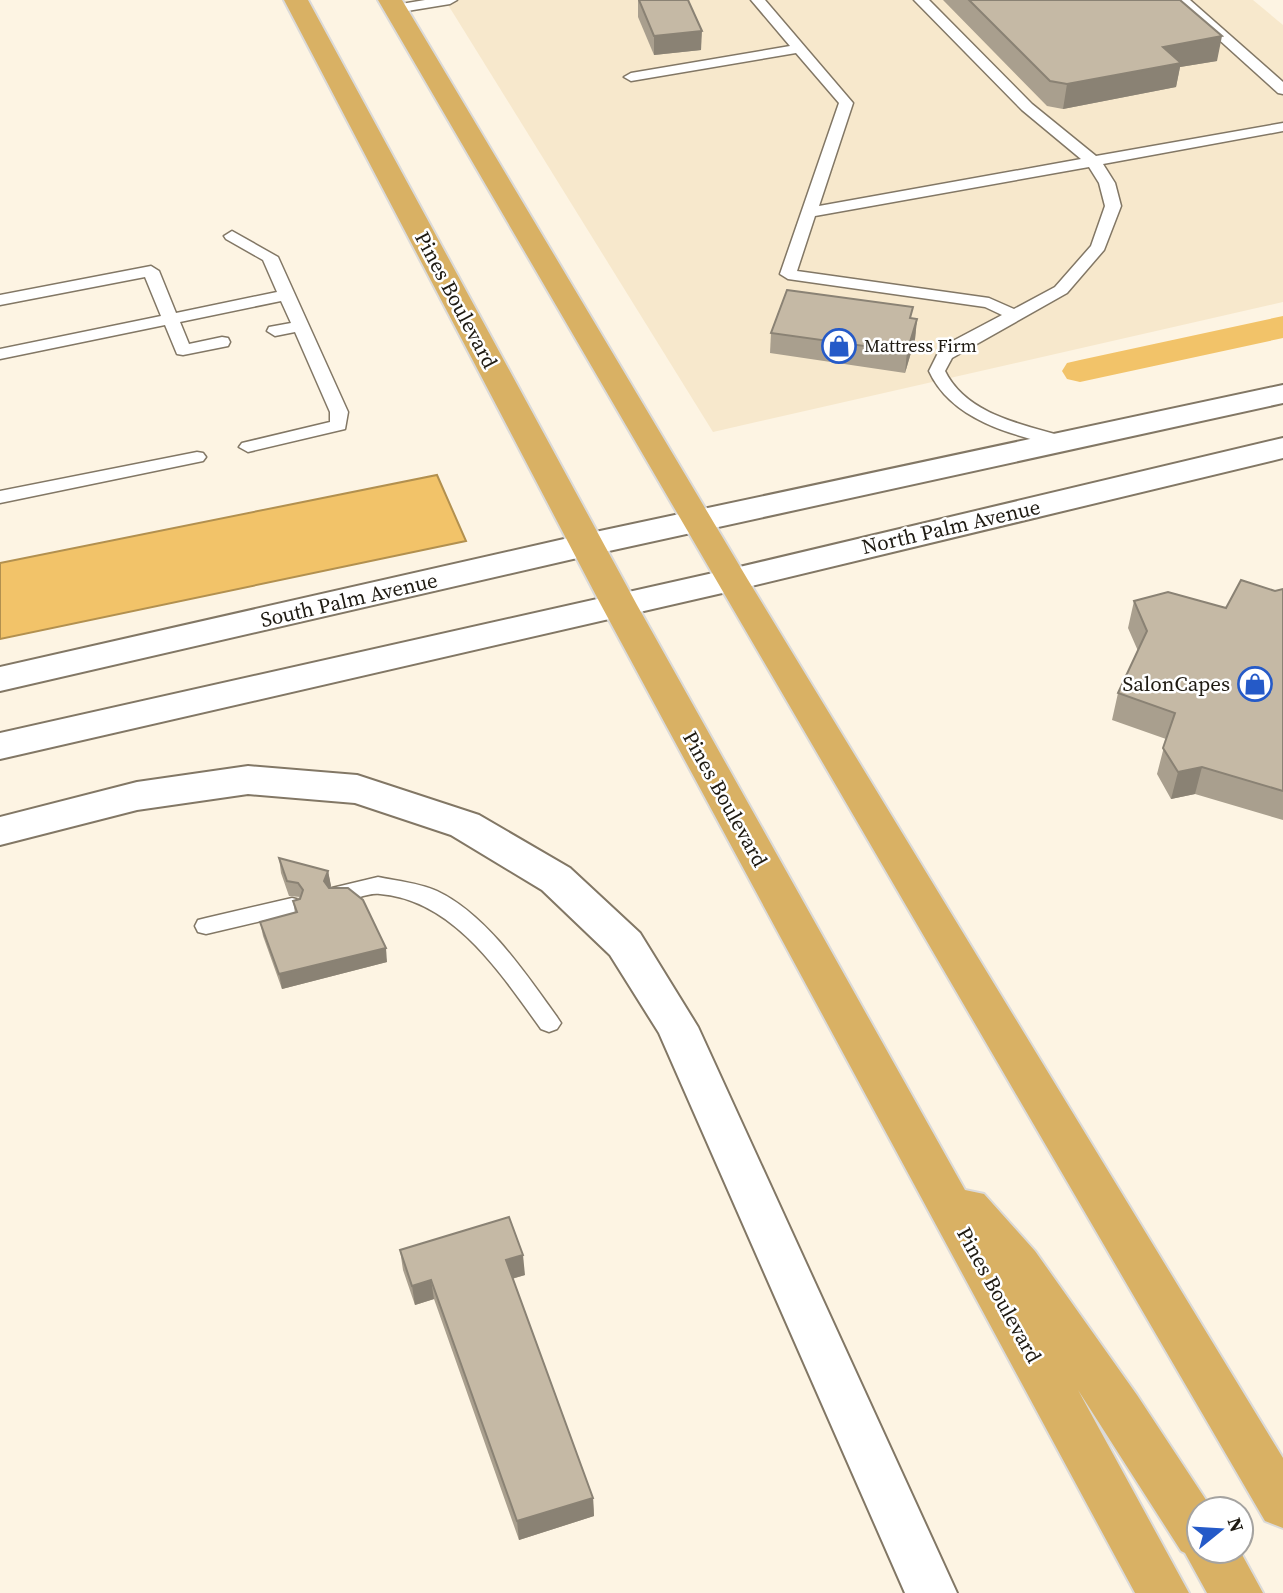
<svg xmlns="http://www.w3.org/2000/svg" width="1283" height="1593" viewBox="0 0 1283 1593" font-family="'Source Serif 4',serif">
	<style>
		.built { fill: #f7e8cc }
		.water { fill: #f2c369; stroke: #b2904f; stroke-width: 2 }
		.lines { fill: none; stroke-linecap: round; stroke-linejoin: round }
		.canal { fill: #f2c369; fill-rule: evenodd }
		.lane-casing { stroke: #827765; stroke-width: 3 }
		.street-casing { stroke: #827765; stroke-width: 4 }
		.secondary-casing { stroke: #827765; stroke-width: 4 }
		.highway-casing { stroke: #dbdad9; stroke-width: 4 }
		.lane { fill: #fff; fill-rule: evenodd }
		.street { fill: #fff; fill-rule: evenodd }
		.secondary { fill: #fff; fill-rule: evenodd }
		.highway { fill: #d9b164; fill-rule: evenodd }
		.wall { fill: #a99f8e }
		.shaded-wall { fill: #8a8274 }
		.building { fill: #c5b9a5; stroke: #8a8274; stroke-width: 2 }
		.labels { text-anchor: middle; stroke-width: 5; stroke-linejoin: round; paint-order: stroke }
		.far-poi-label { font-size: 18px; fill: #1e1a12; stroke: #fff; text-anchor: start }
		.street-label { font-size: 21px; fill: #1e1a12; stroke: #fff }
		.poi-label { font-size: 21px; fill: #1e1a12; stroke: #fff; text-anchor: end }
	</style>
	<rect width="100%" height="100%" fill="#fdf4e3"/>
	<polygon class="built" points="445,0 1253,0 1283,25 1283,302 713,432"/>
	<polygon class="water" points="437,475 466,541 0,639 0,563"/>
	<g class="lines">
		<polygon class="canal" points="1283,316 1283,338 1080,382 1067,379 1062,371 1067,363 1080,360"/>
		<g class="lane-casing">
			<g id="lane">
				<polygon points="425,0 457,0 450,4 395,13 388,9 395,5"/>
				<path d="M751,0H765L853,103L819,206L1081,159L1022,110L914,0H929L1032,104L1096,156L1283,123V131L1103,164L1115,183L1121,206L1104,250L1067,293L952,358L945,371C967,416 1026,425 1069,438L1072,442L1063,447C1013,435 952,421 929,371L939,351L949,343L1002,315L985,307L788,279L780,274L839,103L796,53L631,81L624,77L631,73L790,46ZM1089,167L1099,183L1105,206L1091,246L1055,287L1014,309L989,298L797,271L815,216Z"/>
				<polygon points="1175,0 1190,0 1283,82 1283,94 1278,93"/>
				<polygon points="232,231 278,257 348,412 345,429 248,452 239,447 242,443 330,422 330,412 295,332 275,336 267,331 269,327 291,323 281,301 180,322 189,344 222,337 228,338 230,342 228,346 183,355 177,354 165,325 0,359 0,349 161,316 145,277 0,305 0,295 151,266 159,271 176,313 277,292 263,260 226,239 224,236"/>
				<polygon points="197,452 203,453 206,457 203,461 0,503 0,491"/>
				<path d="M378,877C397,881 419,883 437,891C486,914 526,974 557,1017L561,1023L557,1029L549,1032L541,1029C501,974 454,900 380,894C364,892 349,905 332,900L329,894L332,888Z"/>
				<polygon points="292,898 300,900 303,906 300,912 206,934 198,932 195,926 198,920 206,918"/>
			</g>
		</g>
		<g class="street-casing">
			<polygon id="street" points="248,766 357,775 479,815 570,868 640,933 698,1027 957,1593 905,1593 659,1033 610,955 542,890 451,835 355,803 248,794 137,810 0,845 0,817 137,782"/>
		</g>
		<g class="secondary-casing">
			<g id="secondary">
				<polygon points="1283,385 1283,403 586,556 0,691 0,667 586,534"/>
				<polygon points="1283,438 1283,458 731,591 0,759 0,733 731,569"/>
			</g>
		</g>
		<g class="highway-casing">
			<g id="highway">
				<polygon points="284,0 308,0 637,605 965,1190 984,1194 1035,1251 1137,1395 1212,1509 1199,1509 1199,1551 1240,1551 1263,1593 1207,1593 1185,1553 1181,1551 1078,1390 1189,1593 1135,1593 601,605"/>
				<polygon points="378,0 402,0 748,580 1283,1458 1283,1528 1265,1521"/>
			</g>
		</g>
		<use href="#lane" class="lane"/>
		<use href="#street" class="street"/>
		<use href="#secondary" class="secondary"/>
		<use href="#highway" class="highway"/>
	</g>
	<g class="wall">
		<polygon points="638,0 688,0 701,50 654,55 638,17"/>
		<polygon points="943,0 1180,0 1217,61 1180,67 1176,87 1063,109 1047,106"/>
		<polygon points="912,318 917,319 915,339 905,373 770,353 771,333"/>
		<polygon points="1283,589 1283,820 1195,794 1171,799 1157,774 1166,739 1112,720 1118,693 1138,651 1128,628 1134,601 1226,608"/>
		<polygon points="279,858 328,871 331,886 330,888 387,962 282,989 263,936 260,922 295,913 293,901 300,897 289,896 281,873"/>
		<polygon points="400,1250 525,1275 512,1279 593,1498 594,1516 519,1540 434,1299 415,1305 403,1270"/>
	</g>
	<g class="shaded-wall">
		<polygon points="702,31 701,50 654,55 654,36"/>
		<polygon points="1222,36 1217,61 1180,67 1176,87 1063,109 1067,84 1163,47"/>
		<polygon points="917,319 915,339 905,373 907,352"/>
		<polygon points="1202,767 1195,794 1171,799 1178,772"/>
		<polygon points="328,871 331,886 327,895 324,881"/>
		<polygon points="386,948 387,962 282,989 279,974"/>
		<polygon points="523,1255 525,1275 507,1280 506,1260"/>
		<polygon points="431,1280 434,1299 415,1305 412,1286"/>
		<polygon points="593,1498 594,1516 519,1540 517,1521"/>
	</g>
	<g class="building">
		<polygon points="639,0 688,0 702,31 654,36"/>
		<polygon points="969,0 1180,0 1222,36 1163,47 1181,63 1067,84 1050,81"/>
		<polygon points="787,290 913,307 910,318 917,319 907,352 771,333"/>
		<polygon points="1241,580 1275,591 1283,589 1283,791 1202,767 1178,772 1163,748 1175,713 1118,693 1147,631 1134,601 1168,592 1226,608"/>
		<polygon points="279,858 328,871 324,881 329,888 348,888 363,900 386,948 279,974 260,922 297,912 293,901 300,899 303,890 298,883 287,881"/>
		<polygon points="509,1217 523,1255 506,1260 593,1498 517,1521 431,1280 412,1286 400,1250"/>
	</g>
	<defs>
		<g id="shop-ring" transform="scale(1.75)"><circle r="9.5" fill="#fff" stroke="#255ac8" stroke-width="1.5"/><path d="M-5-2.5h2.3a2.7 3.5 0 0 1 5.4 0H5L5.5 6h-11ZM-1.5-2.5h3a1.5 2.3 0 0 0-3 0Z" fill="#255ac8"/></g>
	</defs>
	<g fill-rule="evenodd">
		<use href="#shop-ring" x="839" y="346"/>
		<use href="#shop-ring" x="1255" y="684"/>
	</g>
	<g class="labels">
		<g class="far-poi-label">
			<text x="864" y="352">Mattress Firm</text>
		</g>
		<g class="street-label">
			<text transform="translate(456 300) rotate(62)" y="7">Pines Boulevard</text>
			<text transform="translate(951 527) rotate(-13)" y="7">North Palm Avenue</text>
			<text transform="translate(349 600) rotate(-13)" y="7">South Palm Avenue</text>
			<text transform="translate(725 799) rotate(61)" y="7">Pines Boulevard</text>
			<text transform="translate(999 1295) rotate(61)" y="7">Pines Boulevard</text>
		</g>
		<g class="poi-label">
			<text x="1230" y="691">SalonCapes</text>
		</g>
	</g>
	<g transform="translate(1220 1530) rotate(72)"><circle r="33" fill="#ffffff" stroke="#a5a3a0" stroke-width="2"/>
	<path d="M0-5L12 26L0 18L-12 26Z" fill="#255ac8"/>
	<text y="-10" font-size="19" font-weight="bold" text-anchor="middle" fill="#1e1a12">N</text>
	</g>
</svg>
